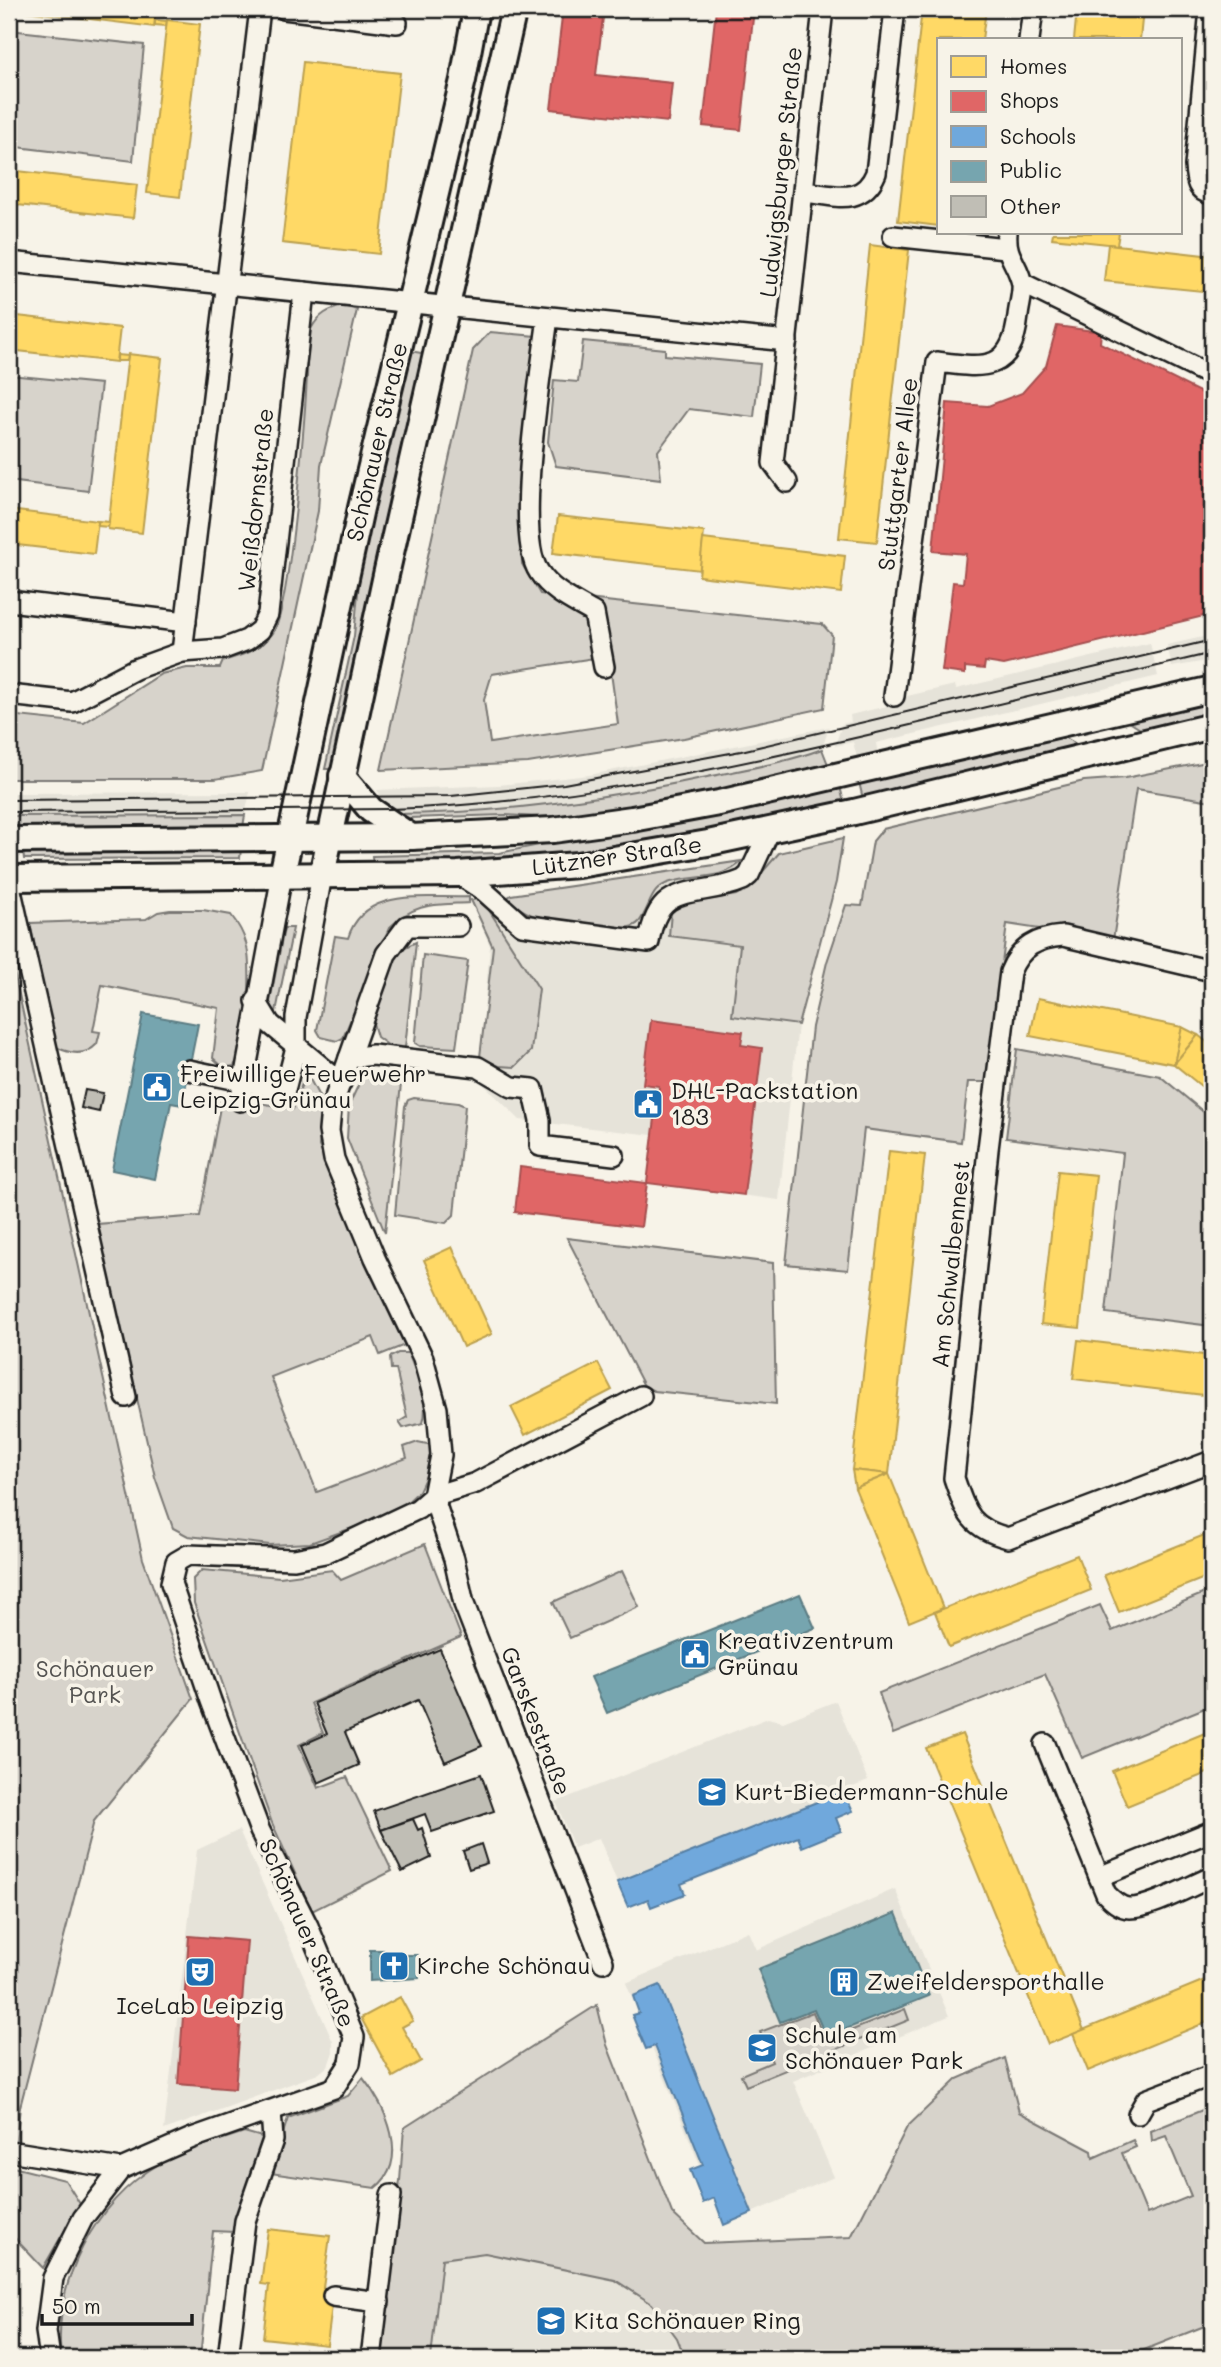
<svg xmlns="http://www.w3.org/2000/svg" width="1221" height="2367" viewBox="0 0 1221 2367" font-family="Mali,sans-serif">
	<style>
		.built { fill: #e6e3d9 }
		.green { fill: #d7d3cb; stroke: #7a7874; stroke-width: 2; fill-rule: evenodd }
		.homes { fill: #ffd966; stroke: #bba050; stroke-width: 2 }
		.shops { fill: #e06666; stroke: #a55050; stroke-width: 2 }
		.schools { fill: #6fa8dc; stroke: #567ea2; stroke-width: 2 }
		.public { fill: #76a5af; stroke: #5b7c83; stroke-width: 2 }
		.building { fill: #c0beb5; stroke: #1c1c1c; stroke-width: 2 }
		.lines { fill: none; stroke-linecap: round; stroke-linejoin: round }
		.minor-casing { stroke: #1c1c1c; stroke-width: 24 }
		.major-casing { stroke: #1c1c1c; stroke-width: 30 }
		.minor { stroke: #f7f3e8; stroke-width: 19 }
		.major { stroke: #f7f3e8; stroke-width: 24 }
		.tram { stroke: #1c1c1c; stroke-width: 2 }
		.labels { text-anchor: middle; stroke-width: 7; stroke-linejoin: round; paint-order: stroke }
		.street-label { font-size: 23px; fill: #1c1c1c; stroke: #f7f3e8 }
		.poi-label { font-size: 23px; fill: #1c1c1c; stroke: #f7f3e8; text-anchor: start }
		.park-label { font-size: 23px; fill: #545351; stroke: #f7f3e8 }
	</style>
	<rect width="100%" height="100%" fill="#f7f3e8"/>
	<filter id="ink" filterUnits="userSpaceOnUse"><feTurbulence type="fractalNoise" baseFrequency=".0143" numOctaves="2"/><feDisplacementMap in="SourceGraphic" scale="14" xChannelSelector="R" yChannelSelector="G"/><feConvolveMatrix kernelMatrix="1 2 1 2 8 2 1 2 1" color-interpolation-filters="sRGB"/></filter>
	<g filter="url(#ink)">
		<g class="built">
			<polygon points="1212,635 1212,660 1172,667 1167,645"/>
			<polygon points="1150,643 1158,676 876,743 878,755 858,761 853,742 835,746 842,724 851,722 850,715 895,704 894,699 955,685 956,689"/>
			<polygon points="829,727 822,749 809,754 684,782 593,799 501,809 392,814 377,790 499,785 590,775"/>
			<polygon points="250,792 245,815 9,816 9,793"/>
			<polygon points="840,839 827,917 798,1025 779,1200 647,1183 653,1135 520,1120 478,1079 490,946 471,900 685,871"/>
			<polygon points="836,1701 868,1781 617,1882 599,1838 574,1848 556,1802 768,1718 783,1722"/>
			<polygon points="239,1830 333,2042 333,2052 328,2066 318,2074 164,2130 197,1850"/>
			<polygon points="895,1889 949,2016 793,2081 834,2177 724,2225 626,1983 748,1931 756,1950"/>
			<polygon points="485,2253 615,2280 652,2304 677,2338 685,2358 431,2358 442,2259"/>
		</g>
		<g class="green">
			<polygon points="9,30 144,45 133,161 9,146"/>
			<path d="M344,306L357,310L321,465L318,511L262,771L215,779H9V715L84,723L161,674L187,668H220L223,661C241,656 262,649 273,633C290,610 305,415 307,376C308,360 303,343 311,329C319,314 329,309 344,306Z"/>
			<path d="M490,332L536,336L520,484L522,564L540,594L822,624L832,635L824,708L684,738L528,763L381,770L473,350ZM594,658H609L618,724L490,743L484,700L492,674Z"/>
			<polygon points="583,341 665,349 665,355 760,364 754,417 689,409 658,451 661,479 556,466 548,442 554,380 578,382"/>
			<polygon points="410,351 427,354 334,769 325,769 354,636 361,560"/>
			<polygon points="9,375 101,384 88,491 9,481"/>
			<polygon points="1212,699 1212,716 1145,732 1126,720"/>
			<polygon points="1061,735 1083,748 863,799 859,782"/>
			<path d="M822,749L829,767L660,804L556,818L505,815L409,818L392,814C498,814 603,799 707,777C745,769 785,763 822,749Z"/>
			<polygon points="1212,761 1212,801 1136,789 1113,940 1007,924 987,1082 968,1082 961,1142 864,1129 848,1270 786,1264 812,1027 827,962 846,905 862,906 873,841 883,829 1084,781 1125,778"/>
			<polygon points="840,786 844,803 658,843 519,861 373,867 372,856 499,853"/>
			<polygon points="245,815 243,827 9,830 9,816"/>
			<polygon points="843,838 836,882 798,1025 732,1016 740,945 669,936 671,912 681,904 736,895 752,884 779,853"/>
			<polygon points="241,849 240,858 24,859 23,850"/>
			<path d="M742,861C724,880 695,875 671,882C649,888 651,907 639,922C627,936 561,926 544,920C530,915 518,908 506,899L511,895Z"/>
			<path d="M469,897V903C434,905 415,902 389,928L343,1038L337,1041L321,1037L317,1030L335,936L348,938C364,886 424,899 469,897Z"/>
			<polygon points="482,899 539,989 531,1051 515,1067 499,1066 480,1057 493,947 471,900"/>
			<path d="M170,910H203L231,915C238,924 243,932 246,943C253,969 248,1044 234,1066L224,1068L213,1058L219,1008L102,985L93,1031L100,1032L97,1044C85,1057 70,1054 56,1047L30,923L146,919L158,912Z"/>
			<polygon points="284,928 293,928 276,1012 269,1007"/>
			<polygon points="416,942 405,1048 389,1046 377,1037 372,1020 393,962 401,949"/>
			<polygon points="9,949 143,1559 193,1699 94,1821 20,2107 15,2151 9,2158"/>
			<polygon points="423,955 468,961 456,1048 420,1046 415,1043"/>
			<polygon points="1017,1049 1160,1076 1212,1119 1212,1326 1106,1313 1123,1153 1006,1138"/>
			<polygon points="306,1072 322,1102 319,1146 405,1345 380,1355 373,1337 271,1377 317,1492 407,1458 404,1447 418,1442 432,1445 431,1465 419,1491 397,1512 310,1543 270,1545 188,1536 173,1528 155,1477 97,1224 200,1216 222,1096 293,1109"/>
			<polygon points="380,1073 402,1075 385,1233 347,1138 349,1105 362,1077"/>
			<polygon points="414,1098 458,1103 465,1106 454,1215 446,1223 395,1215 405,1106 408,1100"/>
			<polygon points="567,1238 773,1263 776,1404 654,1391 644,1386"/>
			<path d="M398,1353H408C416,1373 430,1401 423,1423L403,1428L399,1422L407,1417L396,1369H391L390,1357Z"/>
			<polygon points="425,1544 461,1637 311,1703 323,1733 299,1745 318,1788 347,1777 392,1871 312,1911 272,1823 194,1603 193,1579 202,1570 280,1577 332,1570 341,1580"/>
			<polygon points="622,1571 639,1607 570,1638 553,1602"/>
			<polygon points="1212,1590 1212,1705 1082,1758 1045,1674 893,1734 879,1693 1100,1605 1112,1631"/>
			<polygon points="597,2005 607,2045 672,2213 704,2243 851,2237 907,2127 957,2079 1005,2058 1019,2112 1092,2151 1093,2158 1133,2140 1136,2147 1122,2153 1147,2214 1191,2196 1166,2136 1152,2141 1151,2131 1212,2106 1212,2323 1124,2358 1030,2358 1027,2353 1013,2358 685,2358 677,2338 652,2304 615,2280 485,2253 442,2259 431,2358 376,2358 400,2181 404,2128"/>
			<polygon points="905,2009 909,2020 746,2086 741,2075 772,2062 760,2032 813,2012 825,2041"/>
			<path d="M363,2078C386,2106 411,2161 375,2188L270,2173L288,2118L348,2096Z"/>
			<path d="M244,2132L262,2137L264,2144L234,2232L213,2231L200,2358H61C53,2283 93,2203 159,2164C183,2149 217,2142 244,2132Z"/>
			<polygon points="9,2166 65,2180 80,2204 43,2268 9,2232"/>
		</g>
		<g class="homes">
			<polygon points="9,9 156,9 154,27"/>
			<polygon points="922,9 986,9 982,40 939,40 939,226 898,221"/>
			<polygon points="1077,9 1143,9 1140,40 1074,40"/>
			<polygon points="155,20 167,21 166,26 155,25"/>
			<polygon points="167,20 200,24 180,197 147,193"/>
			<polygon points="303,62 400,73 379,254 282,243"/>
			<polygon points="9,170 137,185 133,218 9,204"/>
			<polygon points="1053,233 1119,233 1117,245 1052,238"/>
			<polygon points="1108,244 1212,256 1212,292 1104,281"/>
			<polygon points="870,245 909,250 877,542 839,538"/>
			<polygon points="9,315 120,328 116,362 9,350"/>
			<polygon points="128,354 162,358 142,533 108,529"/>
			<polygon points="117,355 128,356 127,361 117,361"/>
			<polygon points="9,510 98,521 94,554 9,544"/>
			<polygon points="558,516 704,532 700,570 553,553"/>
			<polygon points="98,521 109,522 108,527 98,526"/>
			<polygon points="703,539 845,556 841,593 699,576"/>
			<polygon points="1038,998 1182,1027 1174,1064 1030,1036"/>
			<polygon points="1182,1027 1198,1035 1174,1064"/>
			<polygon points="1198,1035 1212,1046 1212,1095 1174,1064"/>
			<polygon points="889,1151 925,1155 889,1474 852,1470"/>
			<polygon points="1058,1171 1096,1175 1080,1328 1041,1324"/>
			<polygon points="452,1247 492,1334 463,1347 424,1260"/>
			<polygon points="1078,1340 1212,1356 1212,1396 1073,1379"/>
			<polygon points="598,1363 612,1390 525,1435 511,1407"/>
			<polygon points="852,1470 889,1474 855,1488"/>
			<polygon points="889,1474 943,1608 909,1622 855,1488"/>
			<polygon points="1212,1532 1212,1575 1119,1612 1104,1575"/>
			<polygon points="1077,1555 1091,1590 949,1647 935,1612"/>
			<polygon points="1212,1730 1212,1771 1127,1806 1112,1771"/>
			<polygon points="962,1734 1084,2030 1048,2044 926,1748"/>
			<polygon points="1212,1977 1212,2020 1088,2071 1073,2034"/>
			<polygon points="400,1997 413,2021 402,2027 421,2061 393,2077 361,2018"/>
			<polygon points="268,2229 330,2236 323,2288 334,2290 327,2345 263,2338 269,2285 261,2284"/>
		</g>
		<g class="shops">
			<polygon points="563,9 604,9 596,75 672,83 668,122 551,109"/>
			<polygon points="716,9 754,9 741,130 703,126"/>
			<polygon points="1057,326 1101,332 1100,343 1212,398 1212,614 1004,665 985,662 984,669 965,667 965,674 942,671 953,582 963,583 966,554 933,551 947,403 988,406 1022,393 1046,366"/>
			<polygon points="651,1020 743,1032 741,1045 762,1048 744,1195 647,1183 659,1086 643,1084"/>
			<polygon points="520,1167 647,1183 641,1227 515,1212"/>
			<polygon points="189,1936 247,1941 235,2089 178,2084"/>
		</g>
		<g class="schools">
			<polygon points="844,1791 853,1811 836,1818 841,1831 802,1847 798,1837 681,1884 685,1894 651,1907 648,1899 628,1907 617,1882"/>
			<polygon points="660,1985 752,2213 724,2225 714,2198 703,2203 690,2170 703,2165 655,2046 646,2049 632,2015 639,2013 633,1996"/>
		</g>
		<g class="public">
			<polygon points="143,1014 198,1024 182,1105 171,1103 155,1179 112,1170"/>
			<polygon points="800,1594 815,1628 607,1713 591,1677"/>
			<polygon points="896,1913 929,1996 826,2037 814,2009 780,2022 758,1969"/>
			<polygon points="370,1950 383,1950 383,1955 418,1955 419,1978 370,1981"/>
		</g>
		<g class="building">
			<polygon points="85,1090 103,1093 99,1112 81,1108"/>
			<polygon points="440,1649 482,1746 445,1762 418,1700 345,1732 359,1765 318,1783 302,1745 327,1734 314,1703"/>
			<polygon points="481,1774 494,1811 432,1832 425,1814 381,1830 374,1811"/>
			<polygon points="413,1819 418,1830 422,1828 431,1858 402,1872 381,1830"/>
			<polygon points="481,1844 487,1863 469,1869 463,1851"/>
		</g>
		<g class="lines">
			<g class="minor-casing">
				<g id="minor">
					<polyline points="284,9 397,23"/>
					<path d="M1210,9L1195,166C1196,180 1197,192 1212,194"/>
					<polyline points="1029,40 1033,9"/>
					<path d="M804,192C834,195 862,207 876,173L895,9"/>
					<polyline points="893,236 1006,248"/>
					<polyline points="9,262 787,341"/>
					<polyline points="1022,283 1212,376"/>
					<path d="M548,317C542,367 513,535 539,572C552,592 574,601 594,613L604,667"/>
					<polyline points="787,482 773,463 823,9"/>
					<polyline points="9,601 186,622"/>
					<polyline points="182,652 260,9"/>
					<polyline points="9,695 72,702 135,669 182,652 223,649 247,640 260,630 268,614 304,292"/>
					<path d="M894,696L937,362C984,368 1012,373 1018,316C1019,306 1023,293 1022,284C1018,263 1005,257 1007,233"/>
					<path d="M458,874L484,891L522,925L649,942C658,878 698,899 743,880L749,875L770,830"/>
					<polyline points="9,882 126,1397"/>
					<polyline points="458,926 407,926 386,954 331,1109 329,1131 334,1159 375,1258 423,1358 437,1409 441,1455 433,1496 454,1559 464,1604 603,1962"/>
					<path d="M1212,971L1063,936C1037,938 1020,947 1010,972L988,1149L954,1478C966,1513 970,1528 1008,1538L1212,1461"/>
					<polyline points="256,1001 270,1024 341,1083"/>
					<polyline points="349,1058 373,1055 478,1067 512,1087 533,1089 540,1120 540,1146 614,1155"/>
					<polyline points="189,1070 285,1090 296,1047 296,1017 322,875"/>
					<polyline points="240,1101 282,875"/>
					<path d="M1045,1744L1106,1894C1112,1900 1120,1908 1129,1908C1149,1909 1192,1885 1212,1877"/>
					<polyline points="1099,1877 1212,1831"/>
					<polyline points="1138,2114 1146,2100 1212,2075"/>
					<polyline points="9,2151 121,2169"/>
					<polyline points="333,2296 379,2302"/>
					<polyline points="50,2358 46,2331 53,2278 83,2218 121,2169 192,2138 334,2088 350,2063 354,2037 308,1926 260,1831 211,1701 171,1583 176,1562 188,1555 294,1559 325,1553 418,1509 433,1496 476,1483 641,1396"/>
					<polyline points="228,2358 245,2221 273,2140 271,2111"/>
					<polyline points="371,2358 391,2195"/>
				</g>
			</g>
			<g class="major-casing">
				<g id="major">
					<polyline points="342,776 371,810 411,837"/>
					<polyline points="9,840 411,837 553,830 632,819 719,803 1212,689"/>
					<polyline points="282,875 361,508 463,80 476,9"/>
					<polyline points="322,875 386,575 514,9"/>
					<polyline points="9,878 458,874 578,865 708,843 854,812 1212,726"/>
				</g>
			</g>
			<use href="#minor" class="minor"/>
			<use href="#major" class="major"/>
			<g class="tram">
				<polyline points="9,800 451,796 564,784 741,751 1212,640"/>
				<path d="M9,812L390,809C564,804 733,767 902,727C1006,702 1109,678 1212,653"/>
			</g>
		</g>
	</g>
	<defs>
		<g id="civic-square" transform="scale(1.575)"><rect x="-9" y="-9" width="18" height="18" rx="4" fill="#1f6fb2" stroke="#f7f3e8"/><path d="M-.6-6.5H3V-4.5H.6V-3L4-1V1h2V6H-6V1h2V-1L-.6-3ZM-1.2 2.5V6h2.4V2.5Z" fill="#fff"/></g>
		<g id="school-square" transform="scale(1.575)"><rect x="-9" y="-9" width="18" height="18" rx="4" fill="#1f6fb2" stroke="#f7f3e8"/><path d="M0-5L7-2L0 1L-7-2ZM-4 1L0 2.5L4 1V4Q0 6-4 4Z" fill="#fff"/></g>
		<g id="church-square" transform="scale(1.575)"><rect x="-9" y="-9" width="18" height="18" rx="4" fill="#1f6fb2" stroke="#f7f3e8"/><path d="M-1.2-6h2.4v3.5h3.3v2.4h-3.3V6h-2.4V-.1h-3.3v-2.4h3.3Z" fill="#fff"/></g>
		<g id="theatre-square" transform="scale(1.575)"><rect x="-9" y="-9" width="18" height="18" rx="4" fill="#1f6fb2" stroke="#f7f3e8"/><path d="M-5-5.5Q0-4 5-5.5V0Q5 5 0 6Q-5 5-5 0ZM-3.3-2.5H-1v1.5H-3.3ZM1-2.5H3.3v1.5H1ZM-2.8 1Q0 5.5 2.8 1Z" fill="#fff"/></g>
		<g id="building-square" transform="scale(1.575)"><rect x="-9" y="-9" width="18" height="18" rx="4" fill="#1f6fb2" stroke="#f7f3e8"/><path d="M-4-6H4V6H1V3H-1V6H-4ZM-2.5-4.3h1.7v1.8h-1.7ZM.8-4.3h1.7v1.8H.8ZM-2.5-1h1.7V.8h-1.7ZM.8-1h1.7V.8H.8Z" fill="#fff"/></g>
	</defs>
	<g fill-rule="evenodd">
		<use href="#civic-square" x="157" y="1087"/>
		<use href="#civic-square" x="648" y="1104"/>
		<use href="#civic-square" x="695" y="1654"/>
		<use href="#school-square" x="712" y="1792"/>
		<use href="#church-square" x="394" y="1966"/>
		<use href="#theatre-square" x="200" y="1972"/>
		<use href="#building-square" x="844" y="1982"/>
		<use href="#school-square" x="762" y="2048"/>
		<use href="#school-square" x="551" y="2321"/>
	</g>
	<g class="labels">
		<g class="street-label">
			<text transform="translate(781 172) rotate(-84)" y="8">Ludwigsburger Straße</text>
			<text transform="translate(377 442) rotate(-77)" y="8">Schönauer Straße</text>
			<text transform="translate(898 474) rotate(-83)" y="8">Stuttgarter Allee</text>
			<text transform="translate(256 500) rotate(-84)" y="8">Weißdornstraße</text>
			<text transform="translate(617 856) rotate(-8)" y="8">Lützner Straße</text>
			<text transform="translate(951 1264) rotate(-84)" y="8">Am Schwalbennest</text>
			<text transform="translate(536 1721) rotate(69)" y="8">Garskestraße</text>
			<text transform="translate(307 1933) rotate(66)" y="8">Schönauer Straße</text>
		</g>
		<g class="poi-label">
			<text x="180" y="1082">Freiwillige Feuerwehr<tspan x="180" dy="26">Leipzig-Grünau</tspan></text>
			<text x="671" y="1099">DHL-Packstation<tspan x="671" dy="26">183</tspan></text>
			<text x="718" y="1649">Kreativzentrum<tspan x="718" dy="26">Grünau</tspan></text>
			<text x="735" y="1800">Kurt-Biedermann-Schule</text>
			<text x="417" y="1974">Kirche Schönau</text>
			<text x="867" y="1990">Zweifeldersporthalle</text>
			<text x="200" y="2014" text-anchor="middle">IceLab Leipzig</text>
			<text x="785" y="2043">Schule am<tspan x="785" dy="26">Schönauer Park</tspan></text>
			<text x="574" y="2329">Kita Schönauer Ring</text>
		</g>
		<g class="park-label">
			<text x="95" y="1677">Schönauer<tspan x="95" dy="26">Park</tspan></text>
		</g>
	</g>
	<rect width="1221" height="2367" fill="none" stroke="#f7f3e8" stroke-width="35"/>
	<rect x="18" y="18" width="1186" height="2332" fill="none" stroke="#1c1c1c" stroke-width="2.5" filter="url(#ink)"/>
	<rect x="937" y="38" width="245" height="196" fill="#f7f3e8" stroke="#9f9d96" stroke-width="2"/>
	<rect x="951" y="56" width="35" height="21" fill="#ffd966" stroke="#9f9d96" stroke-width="2"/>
	<text x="1000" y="74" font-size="21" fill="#1c1c1c">Homes</text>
	<rect x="951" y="91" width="35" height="21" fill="#e06666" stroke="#9f9d96" stroke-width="2"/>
	<text x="1000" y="108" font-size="21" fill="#1c1c1c">Shops</text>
	<rect x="951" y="126" width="35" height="21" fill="#6fa8dc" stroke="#9f9d96" stroke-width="2"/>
	<text x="1000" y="144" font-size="21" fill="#1c1c1c">Schools</text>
	<rect x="951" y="161" width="35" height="21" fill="#76a5af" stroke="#9f9d96" stroke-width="2"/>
	<text x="1000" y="178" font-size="21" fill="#1c1c1c">Public</text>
	<rect x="951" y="196" width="35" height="21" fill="#c0beb5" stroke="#9f9d96" stroke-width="2"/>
	<text x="1000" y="214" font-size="21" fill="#1c1c1c">Other</text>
	<path d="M42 2314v10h150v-10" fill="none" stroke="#1c1c1c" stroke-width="3.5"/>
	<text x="52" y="2314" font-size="21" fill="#1c1c1c" stroke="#f7f3e8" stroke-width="5" paint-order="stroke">50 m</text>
</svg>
